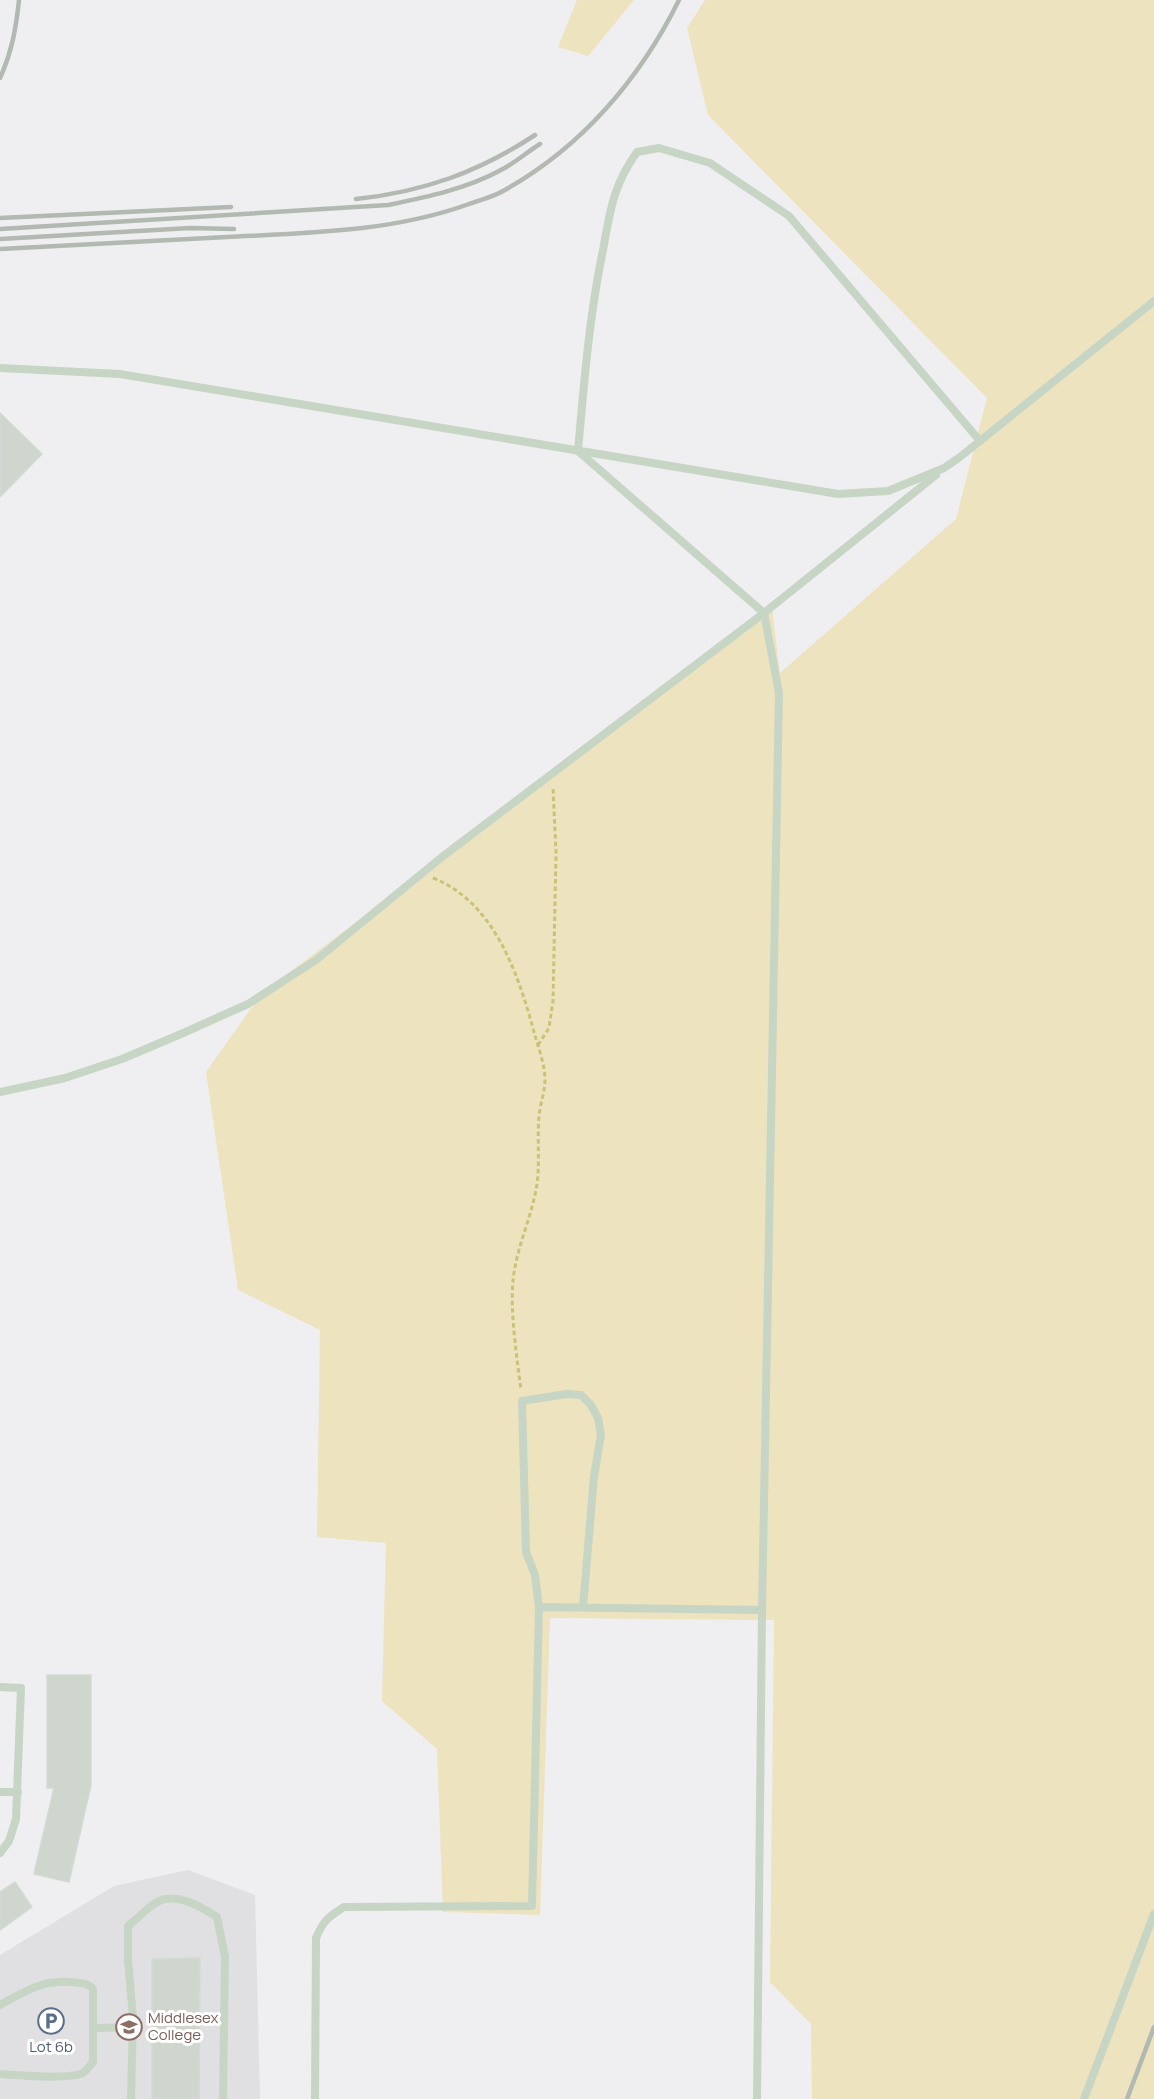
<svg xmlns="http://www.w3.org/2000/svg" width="1154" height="2099" viewBox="0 0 1154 2099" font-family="Manrope,sans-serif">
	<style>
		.education { fill: #e0e0e2 }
		.green { fill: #ede3be }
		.building { fill: #ced6ce; stroke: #d2dad3; stroke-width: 1.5 }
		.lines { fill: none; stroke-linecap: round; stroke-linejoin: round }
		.path { stroke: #cac277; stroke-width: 3; stroke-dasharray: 4.5 3; stroke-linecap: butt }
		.service { stroke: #c7d5c5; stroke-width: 8 }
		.rail { stroke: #b1b9b1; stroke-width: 4.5 }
		.labels { text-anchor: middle; stroke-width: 6; stroke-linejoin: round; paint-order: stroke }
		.education-label { font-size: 15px; fill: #785e54; stroke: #fff; text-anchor: start }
		.service-label { font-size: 15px; fill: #4e5e75; stroke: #fff }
	</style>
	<rect width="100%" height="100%" fill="#efeef1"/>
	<polygon class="education" points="188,1870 255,1895 260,2099 0,2099 0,1955 114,1886"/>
	<g class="green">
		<polygon points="577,0 634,0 588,56 558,47"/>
		<polygon points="705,0 1154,0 1154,2099 812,2099 811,2024 770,1982 774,1620 550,1618 540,1915 443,1912 437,1749 382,1701 386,1543 317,1537 320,1330 238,1290 206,1072 262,993 772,608 780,673 956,519 987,398 708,115 687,28"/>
	</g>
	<g class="building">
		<polygon points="0,413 42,454 0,497"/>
		<polygon points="47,1675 91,1675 91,1785 69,1882 34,1874 54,1788 47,1788"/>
		<polygon points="15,1882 32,1907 0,1930 0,1892"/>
		<polygon points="200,1958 199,2099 152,2099 152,1959"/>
	</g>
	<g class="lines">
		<g class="path">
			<path d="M433,878C494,902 518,973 534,1032C538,1047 545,1064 545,1080C545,1092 540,1104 539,1116C537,1139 540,1162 537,1184C532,1217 516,1248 513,1281C510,1312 517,1359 521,1390"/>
			<polyline points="538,1045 549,1028 553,1001 556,853 553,788"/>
		</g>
		<g class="service">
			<polyline points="0,368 120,374 838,494 888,491 944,468 960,457 1154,301"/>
			<polyline points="0,1092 65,1078 122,1059 181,1034 248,1004 316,960 442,857 764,613 936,475"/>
			<polyline points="539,1607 535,1575 526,1552 522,1401 567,1394 581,1395 591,1405 598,1418 601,1435 594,1476 583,1607"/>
			<polyline points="0,1687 21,1688 16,1819 9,1841 0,1853"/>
			<polyline points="0,1792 18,1792"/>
			<path d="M0,2005C26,1991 41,1980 71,1982C80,1983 87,1982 93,1989V2062C90,2066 87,2070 83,2073C68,2080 18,2075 0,2074"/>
			<polyline points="94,2028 133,2027"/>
			<path d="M131,2099L133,2018L128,1960V1926C137,1919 145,1910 154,1904C173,1890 200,1906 217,1917L225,1957L223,2099"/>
			<path d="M315,2099L316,1938C323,1921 328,1917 344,1907L532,1906L539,1607L762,1610"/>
			<path d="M757,2099L762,1610L779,693L764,613L578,451C584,384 589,317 603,250C610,212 613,185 637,152L659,148L710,163L789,216L980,441"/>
			<polyline points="1084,2099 1154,1914"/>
		</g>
		<g class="rail">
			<path d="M0,78C12,52 16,28 19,0"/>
			<path d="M356,199C423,192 479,172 535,135"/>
			<polyline points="0,218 231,207"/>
			<path d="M0,229L388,205C427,197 466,189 501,170C515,163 527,152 540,144"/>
			<polyline points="0,239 190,228 234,229"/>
			<path d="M0,249C76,245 151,241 227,237C308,233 392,232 469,204C480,200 493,197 503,191C581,148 640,79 679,0"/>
			<polyline points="1127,2099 1154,2027"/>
		</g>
	</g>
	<defs>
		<g id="parking-ring" transform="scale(1.35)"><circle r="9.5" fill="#fff" stroke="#5c6f8a" stroke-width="1.5"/><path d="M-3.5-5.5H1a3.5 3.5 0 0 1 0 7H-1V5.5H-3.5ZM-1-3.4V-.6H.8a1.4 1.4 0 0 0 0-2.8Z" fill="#5c6f8a"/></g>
		<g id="university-ring" transform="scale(1.35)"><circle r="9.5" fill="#fff" stroke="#8d6e63" stroke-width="1.5"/><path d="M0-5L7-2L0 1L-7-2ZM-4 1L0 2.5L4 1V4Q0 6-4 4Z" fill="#8d6e63"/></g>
	</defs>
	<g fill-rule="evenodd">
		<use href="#parking-ring" x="51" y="2021"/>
		<use href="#university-ring" x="129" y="2027"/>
	</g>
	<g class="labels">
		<g class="education-label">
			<text x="148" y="2023">Middlesex<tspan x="148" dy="17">College</tspan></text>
		</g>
		<g class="service-label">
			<text x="51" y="2052">Lot 6b</text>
		</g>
	</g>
</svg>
